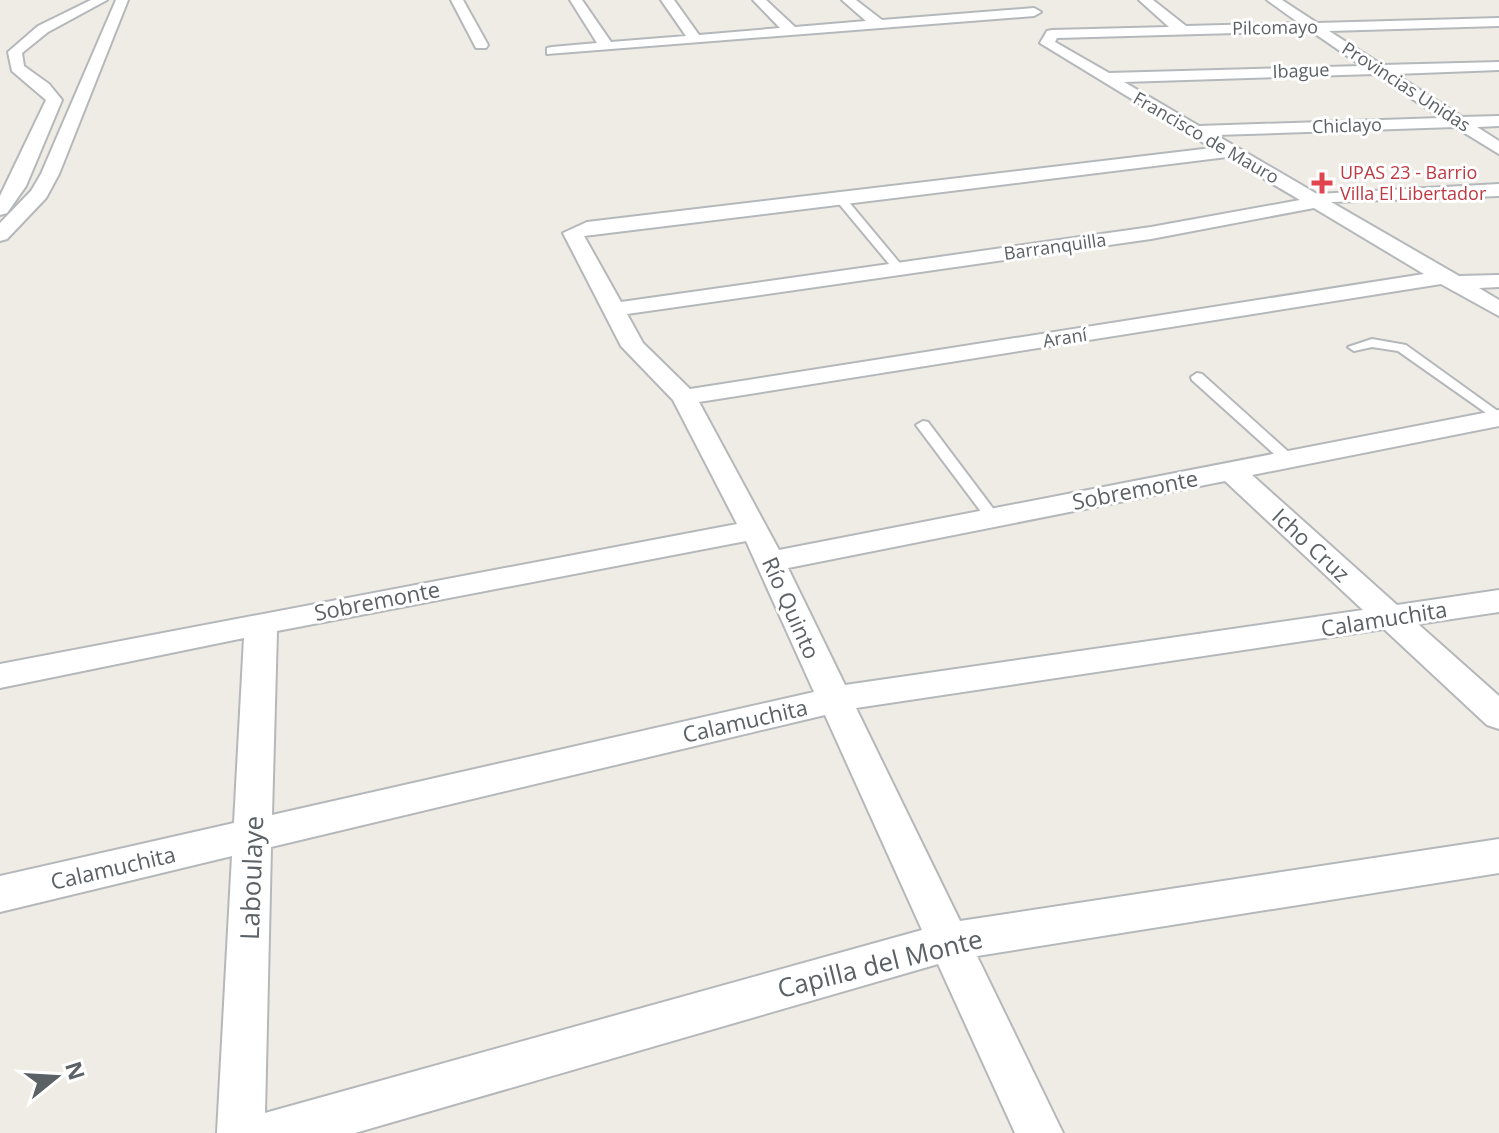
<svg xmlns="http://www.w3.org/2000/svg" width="1499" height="1133" viewBox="0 0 1499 1133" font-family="'Open Sans',sans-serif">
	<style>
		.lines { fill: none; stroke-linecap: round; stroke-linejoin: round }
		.service-casing { stroke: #b5b8bb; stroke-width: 4 }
		.minor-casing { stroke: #b5b8bb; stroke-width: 4 }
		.service { fill: #fff; fill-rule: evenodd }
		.minor { fill: #fff; fill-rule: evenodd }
		.health-dot { fill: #e0444e; stroke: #fff; stroke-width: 3 }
		.labels { text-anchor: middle; stroke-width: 6; stroke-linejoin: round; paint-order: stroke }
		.far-street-label { font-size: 18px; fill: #5c6165; stroke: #fff }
		.far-health-label { font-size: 18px; fill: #be3a42; stroke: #fff; text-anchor: start }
		.street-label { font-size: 22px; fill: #5c6165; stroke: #fff }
		.near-street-label { font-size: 26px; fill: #5c6165; stroke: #fff }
	</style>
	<rect width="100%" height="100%" fill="#efece5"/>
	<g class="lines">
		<g class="service-casing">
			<g id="service">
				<polygon points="835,195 843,195 903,267 903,271 895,271 835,199"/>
				<polygon points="1372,339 1406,345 1499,412 1499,422 1398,351 1372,347 1354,351 1348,347"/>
				<polygon points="1197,373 1202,374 1293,456 1295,459 1293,462 1283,462 1192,380 1191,377"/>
				<polygon points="923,421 928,422 998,515 1001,518 998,521 988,521 916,425"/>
			</g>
		</g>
		<g class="minor-casing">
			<g id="minor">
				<polygon points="91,0 107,0 48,32 22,53 24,66 49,84 62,100 26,186 7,213 0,215 0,196 46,100 12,71 8,52 38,26"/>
				<polygon points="116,0 128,0 59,174 46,198 7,239 0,241 0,223 31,191 41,174"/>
				<polygon points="451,0 463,0 488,45 486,48 476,48"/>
				<polygon points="570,0 582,0 611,42 686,36 661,0 674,0 699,35 780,28 753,0 766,0 795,27 866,21 842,0 856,0 882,20 1034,8 1041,12 1034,16 547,54 547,48 552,47 597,43"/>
				<path d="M1139,0H1153L1186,26L1299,23L1267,0H1282L1317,23L1499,18V26L1329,31L1382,65L1499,62V70L1395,74L1462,117L1499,116V126L1477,127L1499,141V154L1455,127L1216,135L1317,194L1499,184V196L1331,202L1459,276L1499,275V287L1479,288L1499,300V316L1441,284L699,402L779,550L1499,410V426L1252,475L1397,605L1499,590V612L1418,624L1499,696V729L1487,725L1384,629L856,708L960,921L1499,839V873L977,956L1063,1133H1015L938,964L355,1133H217L232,856L0,912V876L234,823L244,638L0,688V664L737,524L673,400L621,346L563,233L587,222L1212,148L1040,43L1047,31L1052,30L1169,27ZM1311,31L1362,66L1109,73L1055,42L1057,38ZM1375,74L1441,118L1199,126L1124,82ZM1227,157L1300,200L1151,227L621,302L584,236ZM1314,208L1424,274L690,389L643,343L627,314L1151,239ZM1225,481L1363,610L845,685L788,568ZM746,541L814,692L272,815L277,631ZM825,715L922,930L265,1113L271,847Z"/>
			</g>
		</g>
		<use href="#service" class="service"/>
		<use href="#minor" class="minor"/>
	</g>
	<path class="health-dot" d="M1318 171h8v8h8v8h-8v8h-8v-8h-8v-8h8z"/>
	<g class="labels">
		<g class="far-street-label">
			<text transform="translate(1275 28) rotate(-1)" y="6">Pilcomayo</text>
			<text transform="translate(1301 71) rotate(-2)" y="6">Ibague</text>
			<text transform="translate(1406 87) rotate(33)" y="6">Provincias Unidas</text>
			<text transform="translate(1347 126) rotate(-2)" y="6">Chiclayo</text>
			<text transform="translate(1206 138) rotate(30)" y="6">Francisco de Mauro</text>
			<text transform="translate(1055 247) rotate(-8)" y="6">Barranquilla</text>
			<text transform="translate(1065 338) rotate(-9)" y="6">Araní</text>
		</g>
		<g class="far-health-label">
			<text x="1340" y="179">UPAS 23 - Barrio<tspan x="1340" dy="21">Villa El Libertador</tspan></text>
		</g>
		<g class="street-label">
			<text transform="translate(1135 490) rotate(-11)" y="8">Sobremonte</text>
			<text transform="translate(1311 545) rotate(43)" y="8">Icho Cruz</text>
			<text transform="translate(377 601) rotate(-11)" y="8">Sobremonte</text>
			<text transform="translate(791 608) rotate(66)" y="8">Río Quinto</text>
			<text transform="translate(1384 619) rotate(-9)" y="8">Calamuchita</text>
			<text transform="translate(745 721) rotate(-13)" y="8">Calamuchita</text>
			<text transform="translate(113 868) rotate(-13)" y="8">Calamuchita</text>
		</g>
		<g class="near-street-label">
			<text transform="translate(252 878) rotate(-88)" y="9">Laboulaye</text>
			<text transform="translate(880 964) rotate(-14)" y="9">Capilla del Monte</text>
		</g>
	</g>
	<g transform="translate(56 1077) rotate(72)" stroke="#ffffff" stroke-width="6" paint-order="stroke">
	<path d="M0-6L14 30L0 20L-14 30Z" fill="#5c6165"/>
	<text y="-12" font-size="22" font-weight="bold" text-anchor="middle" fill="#5c6165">N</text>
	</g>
</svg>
